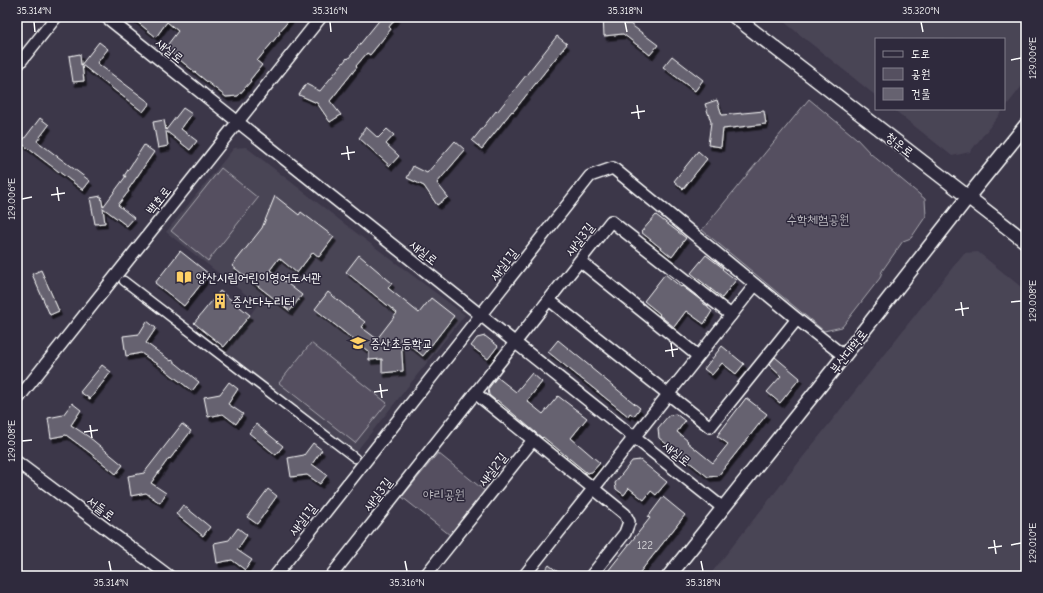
<svg xmlns="http://www.w3.org/2000/svg" width="1043" height="593" viewBox="0 0 1043 593" font-family="'Comic Neue','Poor Story',sans-serif">
	<style>
		.built { fill: #494455 }
		.green { fill: #555060; stroke: #aaa8b0 }
		.building { fill: #666270; stroke: #fff; filter: url(#shadow) }
		.lines { fill: none; stroke-linecap: round; stroke-linejoin: round }
		.pedestrian-casing { stroke: #fff; stroke-width: 11 }
		.minor-casing { stroke: #fff; stroke-width: 14 }
		.tertiary-casing { stroke: #fff; stroke-width: 16 }
		.pedestrian { stroke: #2f2a3d; stroke-width: 8 }
		.minor { stroke: #2f2a3d; stroke-width: 11 }
		.tertiary { stroke: #2f2a3d; stroke-width: 13 }
		.ticks { fill: none; stroke: #fff; stroke-width: 1.5 }
		.labels { text-anchor: middle; stroke-width: 3; stroke-linejoin: round; paint-order: stroke }
		.number-label { font-size: 11px; fill: #d9d8db }
		.street-label { font-size: 13px; fill: #fff; stroke: #2f2a3d }
		.park-label { font-size: 13px; fill: #bbb9bf; stroke: #2f2a3d }
		.poi-label { font-size: 13px; fill: #fff; stroke: #2f2a3d; text-anchor: start }
		.neatline { fill: none; stroke: #fff; stroke-width: 1.5 }
		.ticks-label { font-size: 10px; text-anchor: middle; fill: #fff }
	</style>
	<defs>
		<filter id="shadow"><feDropShadow dx="2.5" dy="4.5" stdDeviation="0" flood-color="#0009"/></filter>
	</defs>
	<rect width="100%" height="100%" fill="#3c3749"/>
	<filter id="ink" filterUnits="userSpaceOnUse"><feTurbulence type="fractalNoise" baseFrequency=".025" numOctaves="2"/><feDisplacementMap in="SourceGraphic" scale="8" xChannelSelector="R" yChannelSelector="G"/><feConvolveMatrix kernelMatrix="1 2 1 2 8 2 1 2 1" color-interpolation-filters="sRGB"/></filter>
	<g filter="url(#ink)">
		<g class="built">
			<polygon points="778,17 1026,17 1026,81 970,152 952,156 893,109 1004,109 1004,39 876,39 876,96"/>
			<polygon points="246,147 359,235 465,315 355,453 224,351 258,304 166,232 234,148"/>
			<polygon points="978,252 1026,291 1026,576 709,576 964,253"/>
		</g>
		<g class="green">
			<polygon points="809,99 856,138 871,154 925,199 926,216 911,238 903,241 882,271 880,278 842,327 824,331 702,230"/>
			<polygon points="221,168 258,198 208,261 171,231"/>
			<polygon points="311,343 387,403 355,443 279,383"/>
			<polygon points="438,453 485,491 450,535 402,497"/>
		</g>
		<g class="building">
			<polygon points="131,17 292,17 279,32 280,33 257,61 262,65 250,80 251,81 238,96 226,97 165,48 178,31 167,22 156,37"/>
			<polygon points="382,17 397,17 389,27 391,29 370,55 367,53 356,66 357,67 330,101 341,115 330,122 317,103 299,95 306,84 320,91 347,58 348,59"/>
			<polygon points="603,17 624,17 625,24 630,24 658,45 650,55 623,34 604,36"/>
			<polygon points="557,36 567,44 513,112 512,111 482,149 472,141 496,111 497,112"/>
			<polygon points="99,42 108,49 97,63 150,103 143,112 82,65 84,81 73,82 69,56 80,54 81,65"/>
			<polygon points="672,56 703,80 695,91 663,67"/>
			<polygon points="717,100 722,115 764,111 766,124 723,129 721,147 708,145 711,122 705,104"/>
			<polygon points="183,108 192,114 181,129 197,141 190,150 166,131 168,146 158,148 153,122 164,120 166,130"/>
			<polygon points="40,118 49,125 37,141 90,181 83,190 21,143"/>
			<polygon points="366,127 378,138 387,129 394,135 386,144 399,156 390,166 359,138 362,134 362,132"/>
			<polygon points="455,141 465,150 437,183 448,197 437,205 424,186 407,178 413,166 427,173"/>
			<polygon points="144,145 154,152 128,190 129,191 118,205 134,218 127,226 103,208 105,223 95,224 90,198 101,196 103,207 126,176 124,176"/>
			<polygon points="698,151 707,159 683,189 674,181"/>
			<polygon points="275,196 299,215 301,212 334,237 319,257 313,252 297,273 279,258 270,270 302,295 290,311 232,266 262,228"/>
			<polygon points="656,215 686,238 672,257 641,232"/>
			<polygon points="180,251 209,274 184,306 155,283"/>
			<polygon points="359,255 392,283 388,288 419,313 431,298 454,316 423,356 401,338 403,371 382,373 382,359 369,360 369,352 315,309 328,292 365,322 361,327 377,339 397,313 346,272"/>
			<polygon points="706,255 723,268 722,269 736,280 722,298 691,273"/>
			<polygon points="41,270 59,311 50,315 32,274"/>
			<polygon points="665,274 681,287 682,286 703,302 704,304 708,306 708,308 712,311 704,324 686,311 674,327 659,315 660,314 644,301"/>
			<polygon points="220,291 250,315 224,347 194,323"/>
			<polygon points="147,321 156,328 146,343 171,361 172,360 199,382 192,391 155,362 155,363 141,353 126,356 123,336 139,334"/>
			<polygon points="485,336 498,346 488,359 471,346 477,338"/>
			<polygon points="558,340 591,367 591,368 640,408 634,416 630,413 628,416 548,352"/>
			<polygon points="722,346 744,364 736,374 722,363 712,375 704,369"/>
			<polygon points="775,357 800,378 780,403 767,392 781,376 769,365"/>
			<polygon points="102,365 111,372 90,399 80,392"/>
			<polygon points="532,373 542,382 527,401 543,414 558,396 587,418 571,438 600,463 592,472 587,473 543,437 542,438 497,400 496,401 489,395 488,389 497,377 516,392"/>
			<polygon points="229,382 238,389 228,404 243,414 236,424 223,414 208,417 204,397 220,394"/>
			<polygon points="746,398 767,414 718,476 708,477 659,438 658,428 669,415 676,414 685,421 677,432 688,441 687,442 713,463 728,444 717,436"/>
			<polygon points="72,403 81,410 71,425 89,437 123,465 116,474 89,452 66,435 51,438 48,418 63,415"/>
			<polygon points="182,424 191,431 170,459 169,458 151,483 166,493 160,503 146,493 131,496 128,476 144,473"/>
			<polygon points="256,424 283,446 276,455 249,433"/>
			<polygon points="313,443 322,450 312,464 327,475 320,484 307,475 291,477 288,458 304,455"/>
			<polygon points="640,460 667,482 656,495 651,491 644,500 629,488 624,495 616,489 615,483 632,461"/>
			<polygon points="268,489 277,496 257,524 247,517"/>
			<polygon points="663,497 685,515 637,576 604,576 650,518 648,517"/>
			<polygon points="183,505 210,527 203,536 176,514"/>
			<polygon points="238,528 247,535 237,550 252,560 245,570 232,560 217,563 214,543 229,540"/>
			<polygon points="549,565 563,576 541,576"/>
		</g>
		<g class="lines">
			<g class="pedestrian-casing">
				<polyline id="pedestrian" points="124,281 355,458"/>
			</g>
			<g class="minor-casing">
				<g id="minor">
					<polyline points="106,17 723,508"/>
					<polyline points="17,66 56,17"/>
					<polyline points="580,261 698,356"/>
					<polyline points="549,300 710,427 797,319"/>
					<polyline points="475,393 625,514 629,522 625,533 591,576"/>
					<polyline points="17,400 321,17"/>
					<polyline points="17,462 169,576"/>
					<polyline points="275,576 590,176 613,168 797,319 844,356"/>
					<polyline points="331,576 611,221 731,315"/>
					<polyline points="425,576 533,440"/>
					<polyline points="524,576 755,285"/>
				</g>
			</g>
			<g class="tertiary-casing">
				<g id="tertiary">
					<polyline points="735,17 968,197 1026,242"/>
					<polyline points="669,576 844,356 968,197 1026,125"/>
				</g>
			</g>
			<use href="#pedestrian" class="pedestrian"/>
			<use href="#minor" class="minor"/>
			<use href="#tertiary" class="tertiary"/>
		</g>
	</g>
	<path class="ticks" d="M34,22L35,32M330,22L331,32M625,22L627,32M921,22L923,32M1011,60L1021,58M637,105L639,119M631,113L645,111M347,146L349,160M341,154L355,152M57,187L59,201M51,195L65,193M22,199L32,197M961,302L963,316M1011,302L1021,301M955,310L969,308M671,343L673,357M665,351L678,349M380,384L382,398M374,392L388,390M90,425L92,438M84,432L98,430M22,441L32,440M994,540L996,554M1011,545L1021,543M988,548L1002,546M109,561L111,571M405,561L407,571M701,561L703,571"/>
	<defs>
		<g id="library-bare" transform="scale(1.2)"><path d="M-6-4Q-3-5.5-.7-3.5V5Q-3 3-6 4ZM6-4Q3-5.5 .7-3.5V5Q3 3 6 4Z" fill="#ffd166" stroke="#2f2a3d" stroke-width="2.5" paint-order="stroke"/></g>
		<g id="building-bare" transform="scale(1.2)"><path d="M-4-6H4V6H1V3H-1V6H-4ZM-2.5-4.3h1.7v1.8h-1.7ZM.8-4.3h1.7v1.8H.8ZM-2.5-1h1.7V.8h-1.7ZM.8-1h1.7V.8H.8Z" fill="#ffd166" stroke="#2f2a3d" stroke-width="2.5" paint-order="stroke"/></g>
		<g id="school-bare" transform="scale(1.2)"><path d="M0-5L7-2L0 1L-7-2ZM-4 1L0 2.5L4 1V4Q0 6-4 4Z" fill="#ffd166" stroke="#2f2a3d" stroke-width="2.5" paint-order="stroke"/></g>
	</defs>
	<g fill-rule="evenodd">
		<use href="#library-bare" x="184" y="277"/>
		<use href="#building-bare" x="220" y="301"/>
		<use href="#school-bare" x="358" y="343"/>
	</g>
	<g class="labels">
		<g class="number-label">
			<text x="645" y="549">122</text>
		</g>
		<g class="street-label">
			<text transform="translate(170 50) rotate(39)" y="5">새실로</text>
			<text transform="translate(900 144) rotate(38)" y="5">청운로</text>
			<text transform="translate(158 200) rotate(-52)" y="5">백호로</text>
			<text transform="translate(579 239) rotate(-52)" y="5">새실3길</text>
			<text transform="translate(424 252) rotate(39)" y="5">새실로</text>
			<text transform="translate(503 264) rotate(-52)" y="5">새실1길</text>
			<text transform="translate(848 351) rotate(-52)" y="5">부산대학로</text>
			<text transform="translate(677 453) rotate(39)" y="5">새실로</text>
			<text transform="translate(492 469) rotate(-52)" y="5">새실2길</text>
			<text transform="translate(377 494) rotate(-52)" y="5">새실3길</text>
			<text transform="translate(101 508) rotate(37)" y="5">서들로</text>
			<text transform="translate(302 519) rotate(-52)" y="5">새실1길</text>
		</g>
		<g class="park-label">
			<text x="818" y="224">수학체험공원</text>
			<text x="444" y="499">야리공원</text>
		</g>
		<g class="poi-label">
			<text x="196" y="282">양산시립어린이영어도서관</text>
			<text x="232" y="306">증산다누리터</text>
			<text x="370" y="348">증산초등학교</text>
		</g>
	</g>
	<rect width="1043" height="593" fill="none" stroke="#2f2a3d" stroke-width="44"/>
	<rect x="875" y="38" width="130" height="72" fill="#2f2a3d" stroke="#827f8b"/>
	<rect x="883" y="51" width="20" height="6" fill="#2f2a3d" stroke="#827f8b"/>
	<text x="911" y="58" font-size="12" fill="#ffffff">도로</text>
	<rect x="883" y="68" width="20" height="12" fill="#555060" stroke="#827f8b"/>
	<text x="911" y="78" font-size="12" fill="#ffffff">공원</text>
	<rect x="883" y="88" width="20" height="12" fill="#666270" stroke="#827f8b"/>
	<text x="911" y="98" font-size="12" fill="#ffffff">건물</text>
	<rect x="22" y="22" width="999" height="549" class="neatline"/>
	<g class="ticks-label">
		<text x="34" y="14">35.314°N</text>
		<text x="330" y="14">35.316°N</text>
		<text x="625" y="14">35.318°N</text>
		<text x="921" y="14">35.320°N</text>
		<text transform="translate(1032 58) rotate(-90)" y="4">129.006°E</text>
		<text transform="translate(11 199) rotate(-90)" y="4">129.006°E</text>
		<text transform="translate(1032 301) rotate(-90)" y="4">129.008°E</text>
		<text transform="translate(11 441) rotate(-90)" y="4">129.008°E</text>
		<text transform="translate(1032 543) rotate(-90)" y="4">129.010°E</text>
		<text x="111" y="586">35.314°N</text>
		<text x="407" y="586">35.316°N</text>
		<text x="703" y="586">35.318°N</text>
	</g>
</svg>
